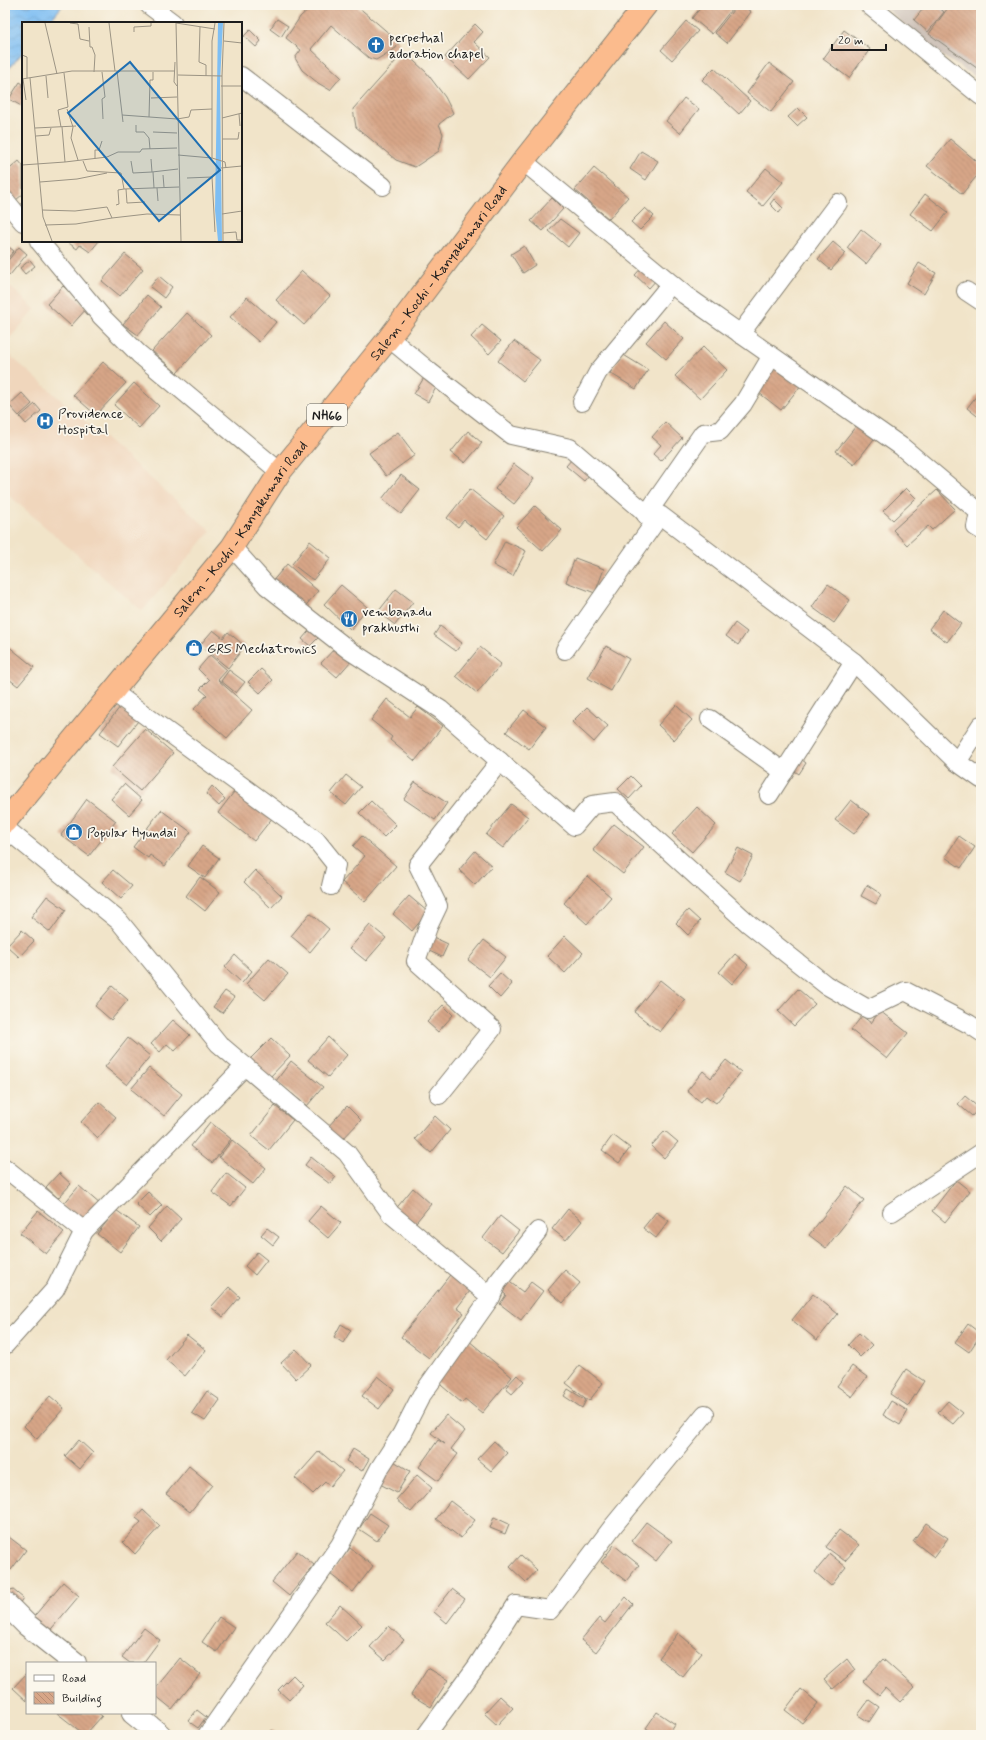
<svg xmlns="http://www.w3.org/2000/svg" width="986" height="1740" viewBox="0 0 986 1740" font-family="Mynerve,sans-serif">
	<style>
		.built { fill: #f0d6bc }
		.industrial { fill: #cec2b9 }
		.water { fill: url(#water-waves); stroke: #4d6d88 }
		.building { fill: url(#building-back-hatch) }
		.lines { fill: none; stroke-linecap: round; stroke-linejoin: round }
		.minor-casing { stroke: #868072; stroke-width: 20 }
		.tertiary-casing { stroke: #868072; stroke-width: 24 }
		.trunk-casing { stroke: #868072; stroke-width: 24 }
		.minor { stroke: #fff; stroke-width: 18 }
		.tertiary { stroke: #fff; stroke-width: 22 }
		.trunk { stroke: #fbbb8d; stroke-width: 22 }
		.labels { text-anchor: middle; stroke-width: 3.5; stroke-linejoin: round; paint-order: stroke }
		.shield { fill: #fbf7ec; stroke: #5f5e5a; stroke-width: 1 }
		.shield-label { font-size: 13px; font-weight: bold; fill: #1c1c1c }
		.poi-label { font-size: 14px; fill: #1c1c1c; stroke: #fbf7ec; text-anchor: start }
		.street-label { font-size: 14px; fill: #1c1c1c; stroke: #fbf7ec }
		.inset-road { fill: none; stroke: #9c9484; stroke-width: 1 }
		.view { fill: #1f6fb2; fill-opacity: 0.15; stroke: #1f6fb2; stroke-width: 2 }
		.inset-edge { fill: none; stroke: #1c1c1c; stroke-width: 2 }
	</style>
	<defs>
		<pattern id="water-waves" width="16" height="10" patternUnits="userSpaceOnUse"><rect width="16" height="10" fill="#7ebef3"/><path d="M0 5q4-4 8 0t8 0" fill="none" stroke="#6ca3d0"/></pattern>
		<pattern id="building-back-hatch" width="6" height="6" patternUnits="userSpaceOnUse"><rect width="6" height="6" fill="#d7a688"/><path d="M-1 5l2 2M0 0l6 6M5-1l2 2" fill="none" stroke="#b88e75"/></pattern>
	</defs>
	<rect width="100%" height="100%" fill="#fbf7ec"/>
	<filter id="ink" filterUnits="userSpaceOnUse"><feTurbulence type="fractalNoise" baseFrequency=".025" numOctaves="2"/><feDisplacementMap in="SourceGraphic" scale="8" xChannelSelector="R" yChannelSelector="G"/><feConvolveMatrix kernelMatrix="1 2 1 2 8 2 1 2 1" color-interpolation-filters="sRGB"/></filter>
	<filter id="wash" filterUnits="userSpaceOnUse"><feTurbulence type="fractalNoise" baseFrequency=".012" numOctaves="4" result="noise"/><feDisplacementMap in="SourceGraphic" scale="16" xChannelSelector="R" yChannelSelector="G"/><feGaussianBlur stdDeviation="0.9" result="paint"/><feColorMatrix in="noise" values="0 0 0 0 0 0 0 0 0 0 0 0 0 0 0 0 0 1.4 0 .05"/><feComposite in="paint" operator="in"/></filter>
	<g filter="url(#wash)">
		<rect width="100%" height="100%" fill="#f1e4c9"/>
		<g class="built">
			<polygon points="5,282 35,309 5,344"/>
			<polygon points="5,351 211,531 142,611 5,492"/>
		</g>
		<polygon class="industrial" points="883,5 981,5 981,80 931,49"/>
		<polygon class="water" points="5,5 63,5 48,23 23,23 23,52 5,73"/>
		<g id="blocks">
			<g class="building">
				<polygon points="313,5 356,5 399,42 396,48 376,60 369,58 331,25 311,49 341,77 330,90 318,83 302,70 295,58 301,50 286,38 300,17"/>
				<polygon points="703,5 735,5 712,34 692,18"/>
				<polygon points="737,5 742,5 751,12 727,43 715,33"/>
				<polygon points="926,5 936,5 944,12 928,32 914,20"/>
				<polygon points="950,5 981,5 981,71 929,34"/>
				<polygon points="277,19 288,26 281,37 270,29"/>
				<polygon points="686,21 698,31 672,60 661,50"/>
				<polygon points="475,24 483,32 474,42 490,57 469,79 445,57"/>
				<polygon points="250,30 261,41 256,47 244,36"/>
				<polygon points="844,30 870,49 849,78 823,59"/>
				<polygon points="404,52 426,72 445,97 453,113 439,124 443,134 439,151 415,167 396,160 356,127 353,109"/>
				<polygon points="769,63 794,82 771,112 747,93"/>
				<polygon points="714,68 750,101 739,114 702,80"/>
				<polygon points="20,82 23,84 23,107 9,99"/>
				<polygon points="684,98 699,109 680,133 666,121"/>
				<polygon points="798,108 807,117 797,126 788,117"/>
				<polygon points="950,139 981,165 981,171 962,194 927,166"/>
				<polygon points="641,151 658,161 646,180 630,169"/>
				<polygon points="19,161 23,166 23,194 15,201 5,189 5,173"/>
				<polygon points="594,168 628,197 609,219 575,190"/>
				<polygon points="766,168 783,182 763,206 746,192"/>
				<polygon points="925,194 948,212 933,231 910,214"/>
				<polygon points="552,198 563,209 543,231 531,221"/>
				<polygon points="774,199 783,208 779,213 770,204"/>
				<polygon points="645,208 654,216 640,230 631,222"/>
				<polygon points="560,219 579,233 568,247 549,231"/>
				<polygon points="861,229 881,245 866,264 847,248"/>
				<polygon points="66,241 99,241 90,252 80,245 77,249"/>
				<polygon points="833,242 846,253 831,270 818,259"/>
				<polygon points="5,244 14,251 5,261"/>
				<polygon points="524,246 535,265 523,273 511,254"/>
				<polygon points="19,247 27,254 10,275 5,270 5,264"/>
				<polygon points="125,254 143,269 120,296 102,281"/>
				<polygon points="30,260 35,266 25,274 20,268"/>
				<polygon points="919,263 936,273 924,294 907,283"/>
				<polygon points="644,265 658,278 649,288 635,275"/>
				<polygon points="302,271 330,296 304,325 276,300"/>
				<polygon points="159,276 172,287 164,298 150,287"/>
				<polygon points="63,286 87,308 71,326 47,304"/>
				<polygon points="147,295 161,307 138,335 123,324"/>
				<polygon points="247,297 276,322 259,342 230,317"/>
				<polygon points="187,313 211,335 177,373 152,351"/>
				<polygon points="664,321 684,339 666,359 646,342"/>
				<polygon points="482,325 501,341 489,354 471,337"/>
				<polygon points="514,341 540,360 523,381 498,361"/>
				<polygon points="703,347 727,370 700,399 675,376"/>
				<polygon points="622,354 648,370 636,389 610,373"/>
				<polygon points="103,362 126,383 96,415 73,395"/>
				<polygon points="775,363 802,384 781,410 754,389"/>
				<polygon points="425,376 438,384 428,402 414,394"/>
				<polygon points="134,383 159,406 139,428 114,405"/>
				<polygon points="981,390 981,419 967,408"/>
				<polygon points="22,393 32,404 19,416 9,405"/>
				<polygon points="35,404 41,411 26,424 20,417"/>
				<polygon points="860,421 877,435 854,465 836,451"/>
				<polygon points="665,422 682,438 661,461 653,454 661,445 652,437"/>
				<polygon points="468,431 482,443 465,463 451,452"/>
				<polygon points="398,432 415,455 386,476 369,453"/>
				<polygon points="572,459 590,474 584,481 566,466"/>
				<polygon points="514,464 534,479 514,504 495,489"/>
				<polygon points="401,475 420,490 401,514 382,499"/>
				<polygon points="906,488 916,498 893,520 883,511"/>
				<polygon points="470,489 504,516 487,539 464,520 458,527 447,518"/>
				<polygon points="937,490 955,509 932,530 928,526 907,545 893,530"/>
				<polygon points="535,506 562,530 543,551 516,527"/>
				<polygon points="310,541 331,558 313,580 292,564"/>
				<polygon points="505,541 526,551 513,576 493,565"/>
				<polygon points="575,558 604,569 595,593 566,582"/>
				<polygon points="287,564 318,591 302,610 271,583"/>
				<polygon points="828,584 850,600 834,623 812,607"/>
				<polygon points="341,585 367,607 351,630 324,604"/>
				<polygon points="396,589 413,602 395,625 378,612"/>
				<polygon points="943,610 961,624 947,642 929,629"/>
				<polygon points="735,623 747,632 738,645 726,636"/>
				<polygon points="313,626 322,634 310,646 302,639"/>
				<polygon points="440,626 462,643 456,651 434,635"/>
				<polygon points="213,630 223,638 228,632 245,646 228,668 200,645"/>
				<polygon points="7,645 34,667 18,686 5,676 5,647"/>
				<polygon points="606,646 629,659 611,691 588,678"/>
				<polygon points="336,647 351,661 337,677 321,663"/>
				<polygon points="480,647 501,664 477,693 456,676"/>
				<polygon points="210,655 227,670 218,680 252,710 227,738 194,709 207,695 200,689 209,680 198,669"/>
				<polygon points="261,669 273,680 260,693 248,682"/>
				<polygon points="229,670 245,682 236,693 221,681"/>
				<polygon points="387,699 410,717 418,707 443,726 415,761 390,740 392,737 371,720"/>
				<polygon points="676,705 692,720 674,740 658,725"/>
				<polygon points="120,707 138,721 118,746 100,733"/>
				<polygon points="587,707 608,726 594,742 572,722"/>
				<polygon points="524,710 546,727 529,749 506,732"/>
				<polygon points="145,729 173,753 140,791 112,767"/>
				<polygon points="797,756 806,763 799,774 789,767"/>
				<polygon points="346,775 361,787 346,805 331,793"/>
				<polygon points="631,776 641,786 629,799 618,789"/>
				<polygon points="415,782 447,803 435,820 404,799"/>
				<polygon points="124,784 142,800 129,815 111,799"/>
				<polygon points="212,786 225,799 219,806 206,794"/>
				<polygon points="237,788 273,817 254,841 218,813"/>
				<polygon points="87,799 116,821 89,856 61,835"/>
				<polygon points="851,800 869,814 854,834 835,820"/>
				<polygon points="371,801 396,825 384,837 359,813"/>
				<polygon points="511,804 528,817 503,848 486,835"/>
				<polygon points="697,807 716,825 692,852 672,834"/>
				<polygon points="161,810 191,832 165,866 150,855 148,858 133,847"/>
				<polygon points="614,824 644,847 623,874 593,850"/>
				<polygon points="362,836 396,866 365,902 342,882 365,856 353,846"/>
				<polygon points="959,836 975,847 961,868 945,857"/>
				<polygon points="202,846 219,858 205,878 188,866"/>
				<polygon points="738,848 753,856 740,881 725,872"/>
				<polygon points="475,851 492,866 475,885 459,870"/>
				<polygon points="113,870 132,886 121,899 102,882"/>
				<polygon points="255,870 282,896 271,908 244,882"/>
				<polygon points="587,876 611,897 587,924 564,903"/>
				<polygon points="200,877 220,892 205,911 186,896"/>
				<polygon points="867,885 881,894 876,904 861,896"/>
				<polygon points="47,896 66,910 50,932 31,917"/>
				<polygon points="409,896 428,912 412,931 393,914"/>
				<polygon points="688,910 700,921 688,935 676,923"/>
				<polygon points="310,913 329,929 310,952 291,936"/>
				<polygon points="370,925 386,938 366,961 350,948"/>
				<polygon points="22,930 34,941 19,957 7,946"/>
				<polygon points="431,936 448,944 442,957 425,949"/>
				<polygon points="565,936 583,953 565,973 547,956"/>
				<polygon points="484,940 506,957 490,977 468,960"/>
				<polygon points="735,954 748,965 732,984 719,972"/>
				<polygon points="235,955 252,971 242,983 225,967"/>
				<polygon points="269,958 288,974 265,1000 246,984"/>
				<polygon points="500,973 512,984 500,998 488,986"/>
				<polygon points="660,980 685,1000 660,1032 634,1012"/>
				<polygon points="112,986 128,1000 111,1020 95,1006"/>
				<polygon points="798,989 815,1004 794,1026 778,1011"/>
				<polygon points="225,991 234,997 222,1013 213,1007"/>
				<polygon points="443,1005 453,1015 438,1032 427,1022"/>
				<polygon points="880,1011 908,1033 887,1059 851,1030 862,1016 871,1023"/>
				<polygon points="173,1020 190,1035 175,1051 167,1044 160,1052 151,1044"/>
				<polygon points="328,1037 347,1055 328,1077 308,1060"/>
				<polygon points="128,1038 150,1056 127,1085 105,1067"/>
				<polygon points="271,1038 290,1056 269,1078 249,1060"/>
				<polygon points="726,1060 741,1072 716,1103 706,1096 701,1102 687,1091 703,1071 711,1078"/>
				<polygon points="291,1061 323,1087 307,1106 276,1081"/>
				<polygon points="149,1068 182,1094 164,1116 131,1089"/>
				<polygon points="965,1096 979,1108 972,1116 958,1104"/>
				<polygon points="99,1102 116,1117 98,1138 81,1122"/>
				<polygon points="275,1106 293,1120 269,1150 251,1136"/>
				<polygon points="347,1106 361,1120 340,1142 326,1129"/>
				<polygon points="435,1116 450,1130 431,1153 415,1139"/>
				<polygon points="210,1122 231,1139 212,1163 191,1146"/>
				<polygon points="665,1131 678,1142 664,1158 651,1146"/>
				<polygon points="613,1135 630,1148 619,1163 602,1150"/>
				<polygon points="232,1140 266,1168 253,1184 219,1157"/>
				<polygon points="311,1157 336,1177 330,1184 305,1165"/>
				<polygon points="59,1173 71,1184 58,1198 46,1187"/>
				<polygon points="226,1173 245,1188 231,1206 212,1192"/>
				<polygon points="956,1180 970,1191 945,1222 932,1211"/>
				<polygon points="79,1186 101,1205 84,1225 62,1206"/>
				<polygon points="847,1186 864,1200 826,1248 809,1235"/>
				<polygon points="413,1188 431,1204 412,1227 394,1211"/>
				<polygon points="148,1192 162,1205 150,1217 136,1204"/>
				<polygon points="167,1206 181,1219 161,1241 148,1228"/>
				<polygon points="321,1206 341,1223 328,1238 308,1221"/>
				<polygon points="568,1209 582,1221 566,1240 552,1229"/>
				<polygon points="116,1210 139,1227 120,1252 97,1234"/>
				<polygon points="38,1211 64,1232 46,1254 20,1233"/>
				<polygon points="656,1212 669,1221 656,1238 643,1228"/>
				<polygon points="500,1216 519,1231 502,1252 483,1238"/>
				<polygon points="267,1228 279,1237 273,1245 261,1235"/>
				<polygon points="257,1252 267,1260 255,1275 245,1266"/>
				<polygon points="565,1270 580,1283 563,1303 548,1290"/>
				<polygon points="453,1271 473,1287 457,1308 464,1313 429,1358 401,1337"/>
				<polygon points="507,1280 523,1292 531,1282 543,1291 521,1320 500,1304 506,1295 500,1290"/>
				<polygon points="229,1287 240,1297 223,1317 211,1307"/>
				<polygon points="813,1294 838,1314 817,1340 792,1320"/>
				<polygon points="341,1324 351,1330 343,1343 334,1337"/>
				<polygon points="968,1324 981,1334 969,1352 955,1342"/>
				<polygon points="859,1333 872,1345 860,1357 848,1345"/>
				<polygon points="187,1335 206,1350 185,1376 166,1360"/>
				<polygon points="468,1340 512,1377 482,1413 465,1399 462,1403 435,1380"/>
				<polygon points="296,1349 311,1365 296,1379 281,1363"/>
				<polygon points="580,1365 603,1383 589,1401 566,1383"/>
				<polygon points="852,1366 867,1377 852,1397 837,1386"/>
				<polygon points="906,1369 924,1381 908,1406 890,1394"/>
				<polygon points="517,1375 524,1381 512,1394 505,1388"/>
				<polygon points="378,1376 394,1389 379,1409 362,1396"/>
				<polygon points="568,1389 586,1400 582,1408 564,1396"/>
				<polygon points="207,1391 220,1400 205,1421 192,1413"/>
				<polygon points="50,1396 64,1408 37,1439 24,1426"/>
				<polygon points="891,1401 908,1411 900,1425 883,1415"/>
				<polygon points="948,1401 963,1413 953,1424 938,1412"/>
				<polygon points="446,1415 465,1431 451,1449 458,1454 438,1481 419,1467 438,1440 445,1444 431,1433"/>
				<polygon points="79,1440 93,1453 80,1469 65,1456"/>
				<polygon points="494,1441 507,1453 491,1471 477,1459"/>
				<polygon points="353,1449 369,1459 362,1471 346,1461"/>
				<polygon points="319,1451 343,1471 330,1486 325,1482 313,1494 295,1478"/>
				<polygon points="392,1460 410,1471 397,1493 378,1483"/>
				<polygon points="189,1466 212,1485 190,1512 166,1494"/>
				<polygon points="417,1475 432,1488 411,1512 396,1500"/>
				<polygon points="450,1501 475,1520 461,1538 436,1519"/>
				<polygon points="143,1510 160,1526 135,1554 123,1542 141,1522 136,1518"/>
				<polygon points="370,1513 388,1525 377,1541 359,1529"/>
				<polygon points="494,1517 509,1524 505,1534 490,1528"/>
				<polygon points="646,1522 672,1541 656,1561 631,1541"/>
				<polygon points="926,1523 948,1538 934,1557 913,1541"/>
				<polygon points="839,1530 859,1545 845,1561 826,1547"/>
				<polygon points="5,1534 26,1550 11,1570 5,1565"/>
				<polygon points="614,1545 639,1565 626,1581 601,1562"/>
				<polygon points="350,1548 373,1566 353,1592 330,1574"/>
				<polygon points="297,1551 314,1565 289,1596 272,1582"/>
				<polygon points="830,1554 846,1567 831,1586 815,1572"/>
				<polygon points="521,1555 537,1570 526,1582 510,1567"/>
				<polygon points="63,1582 79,1596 47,1634 31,1620"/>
				<polygon points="12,1589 23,1598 19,1604 7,1595"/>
				<polygon points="452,1589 465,1599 447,1623 434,1612"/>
				<polygon points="626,1597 633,1604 596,1652 581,1640 599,1618 605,1623"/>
				<polygon points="340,1605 362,1625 346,1641 325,1622"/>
				<polygon points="219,1617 234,1627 217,1652 202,1642"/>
				<polygon points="389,1626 404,1640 385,1660 370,1647"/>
				<polygon points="144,1628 160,1640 143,1663 130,1663 122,1657"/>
				<polygon points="678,1633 702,1653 683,1677 659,1658"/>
				<polygon points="180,1658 200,1674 172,1709 155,1695 155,1689"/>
				<polygon points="847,1659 855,1670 833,1689 824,1679"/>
				<polygon points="883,1659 914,1687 900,1702 885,1688 879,1695 863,1681"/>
				<polygon points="428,1668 448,1680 431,1707 411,1695"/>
				<polygon points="27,1673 27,1701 13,1688"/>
				<polygon points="293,1675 303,1685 289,1700 278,1690"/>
				<polygon points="801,1689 818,1703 802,1723 785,1710"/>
				<polygon points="500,1696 513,1708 497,1725 484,1713"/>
				<polygon points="869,1700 879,1707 869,1722 858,1715"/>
				<polygon points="197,1710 206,1717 198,1728 188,1721"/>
				<polygon points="657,1712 675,1724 668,1735 657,1735 646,1728"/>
				<polygon points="57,1713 98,1713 102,1716 85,1735"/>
				<polygon points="272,1730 278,1735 268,1735"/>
			</g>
		</g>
	</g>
	<g filter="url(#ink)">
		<use href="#blocks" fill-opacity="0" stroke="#868072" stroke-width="1"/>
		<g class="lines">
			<g class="minor-casing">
				<g id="minor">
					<polyline points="149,5 173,23"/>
					<polyline points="869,5 981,96"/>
					<polyline points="241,76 383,186"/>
					<polyline points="523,161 685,295 902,447 979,512 976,527 981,530"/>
					<polyline points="5,200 23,222"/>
					<polyline points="39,241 102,317 139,354 280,472"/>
					<polyline points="966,291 981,301"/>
					<polyline points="740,334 838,203"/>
					<polyline points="389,338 430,372 511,435 570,448 641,509 654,523"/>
					<polyline points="582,402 598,372 671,284"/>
					<polyline points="646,515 703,433 720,431 743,404 771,357"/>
					<polyline points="232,547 267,586 349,650 441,710 574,826 592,805 615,802 749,924 826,985 868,1009 905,991 969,1024 981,1032"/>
					<polyline points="565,650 660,515 854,662 769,795"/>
					<polyline points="854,662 957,762"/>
					<polyline points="112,691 316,840 336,865 331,886"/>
					<polyline points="710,719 784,772"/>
					<polyline points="981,725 957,762 981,779"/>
					<polyline points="5,828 119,921 219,1044 347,1153 391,1214 491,1297"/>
					<polyline points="439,1095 492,1029 416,961 428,927 438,906 418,865 500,761"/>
					<polyline points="5,1168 84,1231"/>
					<polyline points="892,1212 981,1153"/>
					<polyline points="5,1345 55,1289 84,1231 245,1066"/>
					<polyline points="207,1735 340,1545 379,1469 401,1435 421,1396 491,1297 497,1283 538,1231"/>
					<polyline points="426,1735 477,1666 516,1605 550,1610 614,1525 705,1414"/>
				</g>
			</g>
			<g class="tertiary-casing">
				<g id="tertiary">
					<polyline points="5,1603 27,1625 75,1663"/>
					<polyline points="133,1713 160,1735"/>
				</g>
			</g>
			<g class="trunk-casing">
				<g id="trunk">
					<path id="s1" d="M5,822L232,547L280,472L389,338L523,161L646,5"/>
				</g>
			</g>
			<use href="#minor" class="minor"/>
			<use href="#tertiary" class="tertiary"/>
			<use href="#trunk" class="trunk"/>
		</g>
	</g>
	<defs>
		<g id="church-disc" transform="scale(0.9)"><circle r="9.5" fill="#1f6fb2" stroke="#fbf7ec"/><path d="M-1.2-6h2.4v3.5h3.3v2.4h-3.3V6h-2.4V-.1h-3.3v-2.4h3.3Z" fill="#fff"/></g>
		<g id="hospital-disc" transform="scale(0.9)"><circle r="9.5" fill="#1f6fb2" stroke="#fbf7ec"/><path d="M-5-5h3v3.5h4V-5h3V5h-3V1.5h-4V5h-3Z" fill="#fff"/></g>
		<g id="restaurant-disc" transform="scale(0.9)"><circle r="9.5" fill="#1f6fb2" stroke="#fbf7ec"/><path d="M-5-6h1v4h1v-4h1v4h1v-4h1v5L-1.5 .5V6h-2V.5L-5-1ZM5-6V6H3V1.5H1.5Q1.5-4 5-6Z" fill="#fff"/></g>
		<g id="shop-disc" transform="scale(0.9)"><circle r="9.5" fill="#1f6fb2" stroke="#fbf7ec"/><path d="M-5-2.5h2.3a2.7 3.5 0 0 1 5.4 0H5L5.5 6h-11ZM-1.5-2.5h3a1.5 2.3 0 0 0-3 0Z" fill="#fff"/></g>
	</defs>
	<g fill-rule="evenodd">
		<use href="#church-disc" x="376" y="45"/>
		<use href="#hospital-disc" x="45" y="421"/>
		<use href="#restaurant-disc" x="349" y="619"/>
		<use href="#shop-disc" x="194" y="648"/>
		<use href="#shop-disc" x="74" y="832"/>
	</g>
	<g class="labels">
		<rect class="shield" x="307" y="404" width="40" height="22" rx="3"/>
		<g class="shield-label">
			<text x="327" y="420">NH66</text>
		</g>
		<g class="poi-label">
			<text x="389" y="42">perpetual<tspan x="389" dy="16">adoration chapel</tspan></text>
			<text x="58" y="418">Providence<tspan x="58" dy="16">Hospital</tspan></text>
			<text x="362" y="616">vembanadu<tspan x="362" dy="16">prakhusthi</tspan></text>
			<text x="207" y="653">GRS Mechatronics</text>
			<text x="87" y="837">Popular Hyundai</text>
		</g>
		<g class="street-label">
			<text dy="5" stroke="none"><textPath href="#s1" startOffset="700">Salem - Kochi - Kanyakumari Road</textPath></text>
			<text dy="5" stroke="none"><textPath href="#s1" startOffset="376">Salem - Kochi - Kanyakumari Road</textPath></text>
		</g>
	</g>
	<g transform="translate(22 22)">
		<rect width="220" height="220" fill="#f1e4c9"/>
		<path d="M196,1H201L198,60L200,219H196L193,188Z" fill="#7ebef3"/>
		<path class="inset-road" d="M23,1L35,52M48,1L56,2L58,17L67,19M87,1L93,49M154,1L193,7M154,1L159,219M67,5L68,25H70L73,33L72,50M178,5L177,40L184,43V54M112,10V5L129,4V1M202,19L220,21M0,33L5,35V56M153,40L152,60L155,64M95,49L101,100M80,50L83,75L80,77L81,97M156,53L200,54L202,1M24,54L26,76M200,54L201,219M8,56L21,195L30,219M0,57L50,49H153M1,57L4,78M199,64H220M129,76L155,75M45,87L51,105L49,116L56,138M217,92L218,104M100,93L155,97L167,95L169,88L190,87M127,95L128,58H131V50M200,96L220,91M114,103V110H122L127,116L128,127M39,105L36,88L46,85L42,51M13,106L54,104M131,110L155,111M14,114L27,113L29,106M200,117H216L217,110M156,133L190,136L203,140L204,146M190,136V19L193,1M73,137V128H77L80,119M61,139L65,149L99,151L102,167L157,165M109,139L111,151L130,150L129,137M43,140L85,135L96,130H118L120,127L155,126M0,143L43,140L40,105M199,146L220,144M130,150L156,147M131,150L132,166M141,153L142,165M165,156L190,155L193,210M18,160L55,157L85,151M135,166L136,179M104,167L105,181L123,180M94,183L97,182L96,168L102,167M20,188L53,189L85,185L90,196L125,192L158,193M200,192L220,189M23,203L54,202L90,196M201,211L214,210L215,218H220"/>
		<path class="view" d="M108,40L198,148L137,199L46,91Z"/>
		<rect width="220" height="220" class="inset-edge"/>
	</g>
	<rect width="986" height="1740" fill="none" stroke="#fbf7ec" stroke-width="20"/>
	<rect x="26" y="1662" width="130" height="52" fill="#fbf7ec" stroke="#a29f99"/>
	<rect x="34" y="1675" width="20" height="6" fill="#ffffff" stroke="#a29f99"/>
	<text x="62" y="1682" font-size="12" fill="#1c1c1c">Road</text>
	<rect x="34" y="1692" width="20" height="12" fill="url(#building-back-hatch)" stroke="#a29f99"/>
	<text x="62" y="1702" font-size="12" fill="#1c1c1c">Building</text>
	<path d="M832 44v6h54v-6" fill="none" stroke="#1c1c1c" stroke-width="2"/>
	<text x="838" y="44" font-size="12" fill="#1c1c1c" stroke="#fbf7ec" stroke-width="3" paint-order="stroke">20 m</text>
</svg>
